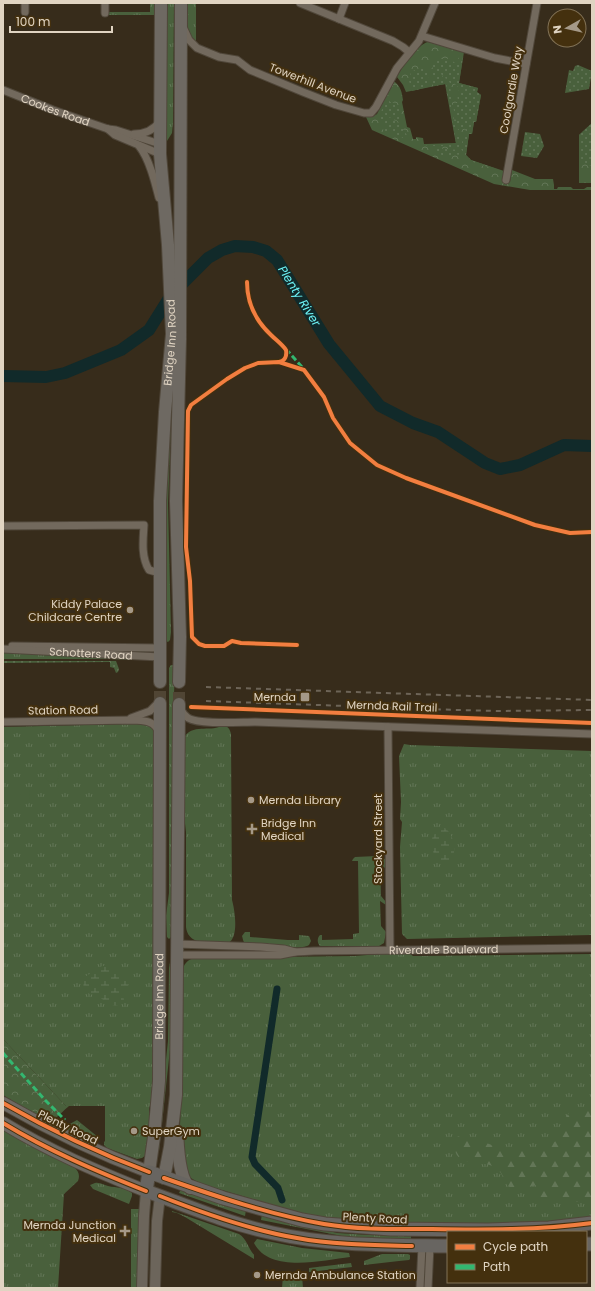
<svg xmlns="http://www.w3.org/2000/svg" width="595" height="1291" viewBox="0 0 595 1291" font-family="Poppins,sans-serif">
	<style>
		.grass { fill: url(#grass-tufts) }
		.forest { fill: url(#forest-firs) }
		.wetland { fill: url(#wetland-marsh) }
		.park { fill: url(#park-crowns) }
		.garden { fill: url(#garden-dots) }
		.pitch { fill: #49603c }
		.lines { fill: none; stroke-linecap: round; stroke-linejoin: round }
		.canal { stroke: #112a2a; stroke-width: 7 }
		.river { stroke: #112a2a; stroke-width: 12 }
		.primary-tunnel { stroke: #504534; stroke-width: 12; stroke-dasharray: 12 6; stroke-linecap: butt }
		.street-casing { stroke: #50473a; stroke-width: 9 }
		.secondary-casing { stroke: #50473a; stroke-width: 12 }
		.primary-casing { stroke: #50473a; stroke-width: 14 }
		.highway-casing { stroke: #50473a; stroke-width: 15 }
		.street { stroke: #72695d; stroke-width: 7 }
		.secondary { stroke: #6c655b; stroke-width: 10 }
		.primary { stroke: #6e6962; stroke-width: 12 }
		.highway { stroke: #686561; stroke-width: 13 }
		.rail { stroke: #6d6457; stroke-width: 2; stroke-dasharray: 5 5; stroke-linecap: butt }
		.quiet { stroke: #33b770; stroke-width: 3; stroke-dasharray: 6 3; stroke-linecap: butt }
		.cycleway-casing { stroke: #44300e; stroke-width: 6 }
		.cycleway { stroke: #f27e40; stroke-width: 4 }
		.poi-dot { fill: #a59988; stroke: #44300e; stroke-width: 1.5 }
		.labels { text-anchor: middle; stroke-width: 4; stroke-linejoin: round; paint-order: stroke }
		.street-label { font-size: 11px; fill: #e0d4c2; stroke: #44300e }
		.poi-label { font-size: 11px; fill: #e0d4c2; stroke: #44300e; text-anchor: start }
		.water-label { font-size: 12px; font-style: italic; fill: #6df3f6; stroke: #44300e }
	</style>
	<defs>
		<pattern id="grass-tufts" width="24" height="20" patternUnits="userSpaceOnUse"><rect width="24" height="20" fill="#49603c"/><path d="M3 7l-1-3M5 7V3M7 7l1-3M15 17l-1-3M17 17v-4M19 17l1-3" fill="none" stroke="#637657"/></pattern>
		<pattern id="forest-firs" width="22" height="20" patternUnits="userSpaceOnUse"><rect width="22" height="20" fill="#49603c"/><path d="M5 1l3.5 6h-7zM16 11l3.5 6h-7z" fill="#637657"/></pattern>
		<pattern id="wetland-marsh" width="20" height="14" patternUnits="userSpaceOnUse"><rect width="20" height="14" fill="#49603c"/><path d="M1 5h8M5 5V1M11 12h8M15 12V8" fill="none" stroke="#637657"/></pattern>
		<pattern id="park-crowns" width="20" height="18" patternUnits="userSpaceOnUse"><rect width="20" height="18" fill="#49603c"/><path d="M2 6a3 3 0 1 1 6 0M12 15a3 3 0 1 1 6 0" fill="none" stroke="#637657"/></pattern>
		<pattern id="garden-dots" width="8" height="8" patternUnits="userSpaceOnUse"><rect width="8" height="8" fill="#49603c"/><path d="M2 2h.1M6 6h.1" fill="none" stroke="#637657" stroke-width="1.8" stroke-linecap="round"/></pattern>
	</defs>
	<rect width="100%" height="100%" fill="#372c1b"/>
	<g class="grass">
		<polygon points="150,3 157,3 154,10 154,15 108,15 108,12 150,12"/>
		<polygon points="164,3 174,3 173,123 172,133 167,141 166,141"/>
		<path d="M188,3H196V43C184,35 188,15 188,3Z"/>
		<polygon points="173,375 168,503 171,632 170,640 168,642 166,641 165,628 165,504"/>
		<polygon points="3,652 135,659 133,660 110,659 3,659"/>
		<polygon points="171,665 174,665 175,668 172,745 172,933 171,937 169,939 167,937 166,916 169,893 169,668"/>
		<polygon points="126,724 149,724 155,730 153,1094 149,1109 149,1130 146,1155 142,1158 137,1159 107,1148 104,1145 104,1141 105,1142 105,1106 66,1106 3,1039 3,727"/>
		<path d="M222,725C228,726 230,729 231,734L232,900C235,911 239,938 228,943C214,943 188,947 186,927V832L183,806L185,736C195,723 213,733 222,725Z"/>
		<polygon points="404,744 410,745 592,751 592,935 407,939 402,934 400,847 402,822 400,819 401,802 399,756"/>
		<path d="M377,856L385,859V868L380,863L381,896L386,902V905L380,901L381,926L386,932L384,943L379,946H320C317,943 317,938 320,935H322V940L353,939V934L359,933L358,861H352L353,859L355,857Z"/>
		<path d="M245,932H250V937L288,940H299V935L309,936L311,941L309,945C300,951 259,945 246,944C243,942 243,939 242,936Z"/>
		<path d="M394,953H409L413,956L592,954V1218C536,1224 481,1224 426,1224C397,1223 363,1224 335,1220C300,1214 266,1203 232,1193C220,1189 193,1184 186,1173L180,1126L181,1096L182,972C184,964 187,959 196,958L354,956Z"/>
		<polygon points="170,962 171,1040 159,1151 156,1151 168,1041 169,968"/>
		<path d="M77,1120L98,1137C96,1140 94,1141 90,1141L68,1130L67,1127L68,1125Z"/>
		<path d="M3,1129L37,1149L74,1167C79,1171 80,1176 78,1181L64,1194L58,1288L3,1287Z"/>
		<path d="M95,1183C100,1182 103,1185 108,1186C117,1188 124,1187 132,1193V1196L129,1204L93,1189L90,1185Z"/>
		<polygon points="181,1189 246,1210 245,1216 179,1193"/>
		<polygon points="131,1209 139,1209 138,1288 131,1288"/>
		<path d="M172,1211L239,1234C247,1239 248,1248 254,1255V1259L185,1217L177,1213L172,1212Z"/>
		<polygon points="262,1214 337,1233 369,1235 411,1236 411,1241 357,1239 261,1220"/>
		<path d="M257,1239L302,1248L349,1253L350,1257C323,1260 270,1274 254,1243Z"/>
		<polygon points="382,1254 408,1254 410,1255 410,1259 409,1260 399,1261 364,1265 364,1261"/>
		<polygon points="351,1263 352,1267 309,1272 309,1268"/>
		<polygon points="283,1276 292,1277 302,1276 303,1288 282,1288"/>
	</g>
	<path class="forest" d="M592,1106V1202H569L535,1197L534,1191L549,1189L548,1184L516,1188V1190C499,1183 507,1176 496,1168C485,1159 457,1168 455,1149C454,1144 455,1141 457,1137L460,1136C481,1137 500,1153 522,1151C536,1150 558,1146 564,1130C566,1125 564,1118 569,1113C574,1108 585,1107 592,1106Z"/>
	<g class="wetland">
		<path d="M443,828H445C454,835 458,852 450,862C448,864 447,865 445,865C435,866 429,843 433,836C435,833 440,830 443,828Z"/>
		<path d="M102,966C114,964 114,967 120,974C123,977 126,976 129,979L128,988L123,993L124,1001C115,1011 107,1002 99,997C96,995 93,995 90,994C82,991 82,982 86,976L95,971Z"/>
	</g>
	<g class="park">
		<path d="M428,42L464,52L459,83L478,88L477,92L481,95L476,122H474L472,134H469L466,155L471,160L504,171L503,181L510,182L512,170L535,179H553L554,185V189H557L558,187H571L573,189H584L587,187H592V190H530L494,184L372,130L366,117H372L377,114L393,82H395C401,87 402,93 403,100L402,102L407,127L410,128L413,139H416V137L423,138L424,144H456L445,84L406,92L403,85L397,77C402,67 418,44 428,42Z"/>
		<polygon points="592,123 592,183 579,183 579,135"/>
		<path d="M3,1039L66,1106H69C65,1109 56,1119 52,1120C45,1121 11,1100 3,1095Z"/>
	</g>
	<g class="garden">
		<path d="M460,56L463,57L459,83L478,88L477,92L481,95L476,122H474L472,134H469L466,155L471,160L497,169C485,166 458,162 462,143C463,138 466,135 466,131L464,128L458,130L453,106L456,105L458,101L457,93L460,89L454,83H450C445,75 436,72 430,65L438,58L450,59L455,63Z"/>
		<polygon points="578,65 592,71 589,89 565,93 569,70 573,71 575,66"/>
		<path d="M417,69C432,67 429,76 428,87L412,91L409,81L411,72Z"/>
		<polygon points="432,69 446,79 450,85 453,114 455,126 460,139 460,146 459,148 442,146 429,146 425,145 425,144 456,143 446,84 433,86"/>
		<polygon points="389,97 390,102 395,103 398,106 400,112 400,123 392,117 388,118 381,121 378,117"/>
		<path d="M389,119C398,119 404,130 408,137L403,138L394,133H385L383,130L385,124L384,122Z"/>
		<polygon points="592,123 592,166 579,162 579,135"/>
		<polygon points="525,132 540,134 544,146 537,158 521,156"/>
		<path d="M434,148L459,150L463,155C459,155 455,154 452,155C443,156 439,156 434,148Z"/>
		<polygon points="3,661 116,661 119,669 118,672 116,673 114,668 110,667 110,662 3,663"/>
	</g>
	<g class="pitch">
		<circle cx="52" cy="775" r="7"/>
		<polygon points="3,788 27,788 29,790 30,802 28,804 3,804"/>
	</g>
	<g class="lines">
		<polyline class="canal" points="277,989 252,1157 255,1164 278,1188 282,1200"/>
		<path class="river" id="s1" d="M3,376L46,377L65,373L121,350L149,330L171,295L208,258L222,250L235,246L253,247L266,251L277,260L329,344L380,406L413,423L438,432L485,463L500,469L520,465L564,445L592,446"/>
		<g class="primary-tunnel">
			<polyline points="160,703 160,682"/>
			<polyline points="179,704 179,682"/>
		</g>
		<g class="street-casing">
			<g id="street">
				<polyline points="105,3 105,13"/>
				<polyline points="300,3 393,41 403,47 409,52"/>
				<polyline points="25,12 25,3"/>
				<polyline points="339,19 345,3"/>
				<polyline points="184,29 189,40 197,48 219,57 237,60 250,70 303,92 336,105 364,113 371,113 376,107 397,68 419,41 435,3"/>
				<polyline points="422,36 495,58 526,64"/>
				<path id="s2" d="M3,90L53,110L108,129L116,130L160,144"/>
				<polyline points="108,129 115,135 160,154"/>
				<path d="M134,134C145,134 154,130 160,121"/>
				<path d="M139,146C149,158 155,182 159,198"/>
				<polyline points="506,180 537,3"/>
				<path d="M3,526L144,525C143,540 141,557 149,570L160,573"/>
				<polyline points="12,646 160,648"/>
				<path id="s3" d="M3,649L160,657"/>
				<path d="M180,708C182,712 184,715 188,718C200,725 240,722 255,722L592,734"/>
				<polyline points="131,718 150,711 158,703"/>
				<path d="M3,722L133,720C143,721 154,720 158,731"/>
				<polyline points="388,727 390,950"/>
				<polyline points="177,944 261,947 284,949 295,952"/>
				<path id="s4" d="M177,955H280L295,952L314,951L592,948"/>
				<polyline points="420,1288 422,1246"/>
				<polyline points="428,1288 430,1246"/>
			</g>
		</g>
		<g class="secondary-casing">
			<g id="secondary">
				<polyline points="142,1288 144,1216 146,1191"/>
				<polyline points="155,1288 157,1221 160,1196"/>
			</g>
		</g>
		<g class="primary-casing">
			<g id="primary">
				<path id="s5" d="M160,682V501L165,412L172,334L168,245L160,154L161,3"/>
				<polyline points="179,682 180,637 176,501 180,339 181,3"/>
				<path id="s6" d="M3,1103C50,1130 98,1153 149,1172L154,1137L159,1081L160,703"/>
				<path d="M3,1123C49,1151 96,1171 146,1191"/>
				<path d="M177,1131C178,1145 178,1178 190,1188"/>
				<polyline points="164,1178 170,1147 176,1095 179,704"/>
			</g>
		</g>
		<g class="highway-casing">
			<g id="highway">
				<polyline points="586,1244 592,1244"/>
				<path d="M448,1246C389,1245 330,1246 273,1233C229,1224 188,1206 146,1191L149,1172L223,1198L302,1220L325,1224L391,1229L488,1230L549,1228L592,1223"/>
			</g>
		</g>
		<use href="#street" class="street"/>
		<use href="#secondary" class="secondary"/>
		<use href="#primary" class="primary"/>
		<use href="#highway" class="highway"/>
		<g class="rail">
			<polyline points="206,687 592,700"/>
			<polyline points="206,701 457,710 498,711 592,710"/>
		</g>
		<g class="quiet">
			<polyline points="286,349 302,367"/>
			<polyline points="3,1053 44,1099 65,1120"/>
		</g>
		<g class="cycleway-casing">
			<g id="cycleway">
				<path d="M247,282C247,303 256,321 271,335C276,340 282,344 286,350C287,356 285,361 279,362"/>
				<polyline points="297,645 241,643 232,641 224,646 205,646 199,644 192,637 190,581 186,547 188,411 191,405 227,379 245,368 258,363 279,362 304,370 324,397 333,418 350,443 377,465 406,478 535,525 570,533 592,532"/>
				<polyline points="191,707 592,723"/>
				<path d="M3,1103C50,1130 98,1153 149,1172"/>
				<path d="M3,1123C49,1151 96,1171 146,1191"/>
				<path d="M164,1178C215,1196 271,1215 324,1224C359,1230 396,1229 432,1229C486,1230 539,1230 592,1223"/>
				<path d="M160,1196C205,1214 250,1230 297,1238C335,1245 374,1245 412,1246"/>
			</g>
		</g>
		<use href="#cycleway" class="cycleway"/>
	</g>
	<g class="poi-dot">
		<circle cx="130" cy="610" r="4"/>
		<rect x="300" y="692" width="10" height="10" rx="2"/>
		<circle cx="251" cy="800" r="4"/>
		<path d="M250 823h4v4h4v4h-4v4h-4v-4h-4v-4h4z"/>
		<circle cx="134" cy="1131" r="4"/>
		<path d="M123 1225h4v4h4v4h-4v4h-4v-4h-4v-4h4z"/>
		<circle cx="257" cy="1275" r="4"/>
	</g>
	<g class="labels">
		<g class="street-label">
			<text transform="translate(313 83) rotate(21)" y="4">Towerhill Avenue</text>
			<text transform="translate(511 90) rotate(-80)" y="4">Coolgardie Way</text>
			<text dy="4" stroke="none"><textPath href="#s2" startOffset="56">Cookes Road</textPath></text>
			<text dy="4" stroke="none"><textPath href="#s5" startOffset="340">Bridge Inn Road</textPath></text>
			<text dy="4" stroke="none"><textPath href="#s3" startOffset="88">Schotters Road</textPath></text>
			<text transform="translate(392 706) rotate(2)" y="4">Mernda Rail Trail</text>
			<text transform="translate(63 710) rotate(-1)" y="4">Station Road</text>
			<text transform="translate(378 839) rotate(-90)" y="4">Stockyard Street</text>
			<text dy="4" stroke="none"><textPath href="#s4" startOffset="267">Riverdale Boulevard</textPath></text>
			<text dy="4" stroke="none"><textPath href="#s6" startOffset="338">Bridge Inn Road</textPath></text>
			<text transform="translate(68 1127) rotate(26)" y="4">Plenty Road</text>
			<text transform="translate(375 1218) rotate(3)" y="4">Plenty Road</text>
		</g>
		<g class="poi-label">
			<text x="122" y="608" text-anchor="end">Kiddy Palace<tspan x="122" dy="13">Childcare Centre</tspan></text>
			<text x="296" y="701" text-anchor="end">Mernda</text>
			<text x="259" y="804">Mernda Library</text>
			<text x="261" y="827">Bridge Inn<tspan x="261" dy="13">Medical</tspan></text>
			<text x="142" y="1135">SuperGym</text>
			<text x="116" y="1229" text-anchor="end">Mernda Junction<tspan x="116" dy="13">Medical</tspan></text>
			<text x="265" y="1279">Mernda Ambulance Station</text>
		</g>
		<g class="water-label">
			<text dy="4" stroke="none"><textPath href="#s1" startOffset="369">Plenty River</textPath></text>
		</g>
	</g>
	<rect width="595" height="1291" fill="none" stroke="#e0d4c2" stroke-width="8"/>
	<rect x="447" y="1231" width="140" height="52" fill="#44300e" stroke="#827256"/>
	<rect x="455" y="1244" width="20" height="6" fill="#f27e40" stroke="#827256"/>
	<text x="483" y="1251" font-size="12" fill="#e0d4c2">Cycle path</text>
	<rect x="455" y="1264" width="20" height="6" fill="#33b770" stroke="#827256"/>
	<text x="483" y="1271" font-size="12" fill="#e0d4c2">Path</text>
	<g transform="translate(567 28) rotate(262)"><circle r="19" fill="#44300e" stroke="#827256"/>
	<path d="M0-3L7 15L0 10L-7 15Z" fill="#a59988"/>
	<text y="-6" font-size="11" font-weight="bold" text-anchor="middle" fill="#e0d4c2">N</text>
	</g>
	<path d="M10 26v6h102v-6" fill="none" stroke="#e0d4c2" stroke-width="2"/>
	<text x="16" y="26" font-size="12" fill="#e0d4c2" stroke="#44300e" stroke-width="3" paint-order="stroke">100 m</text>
</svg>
